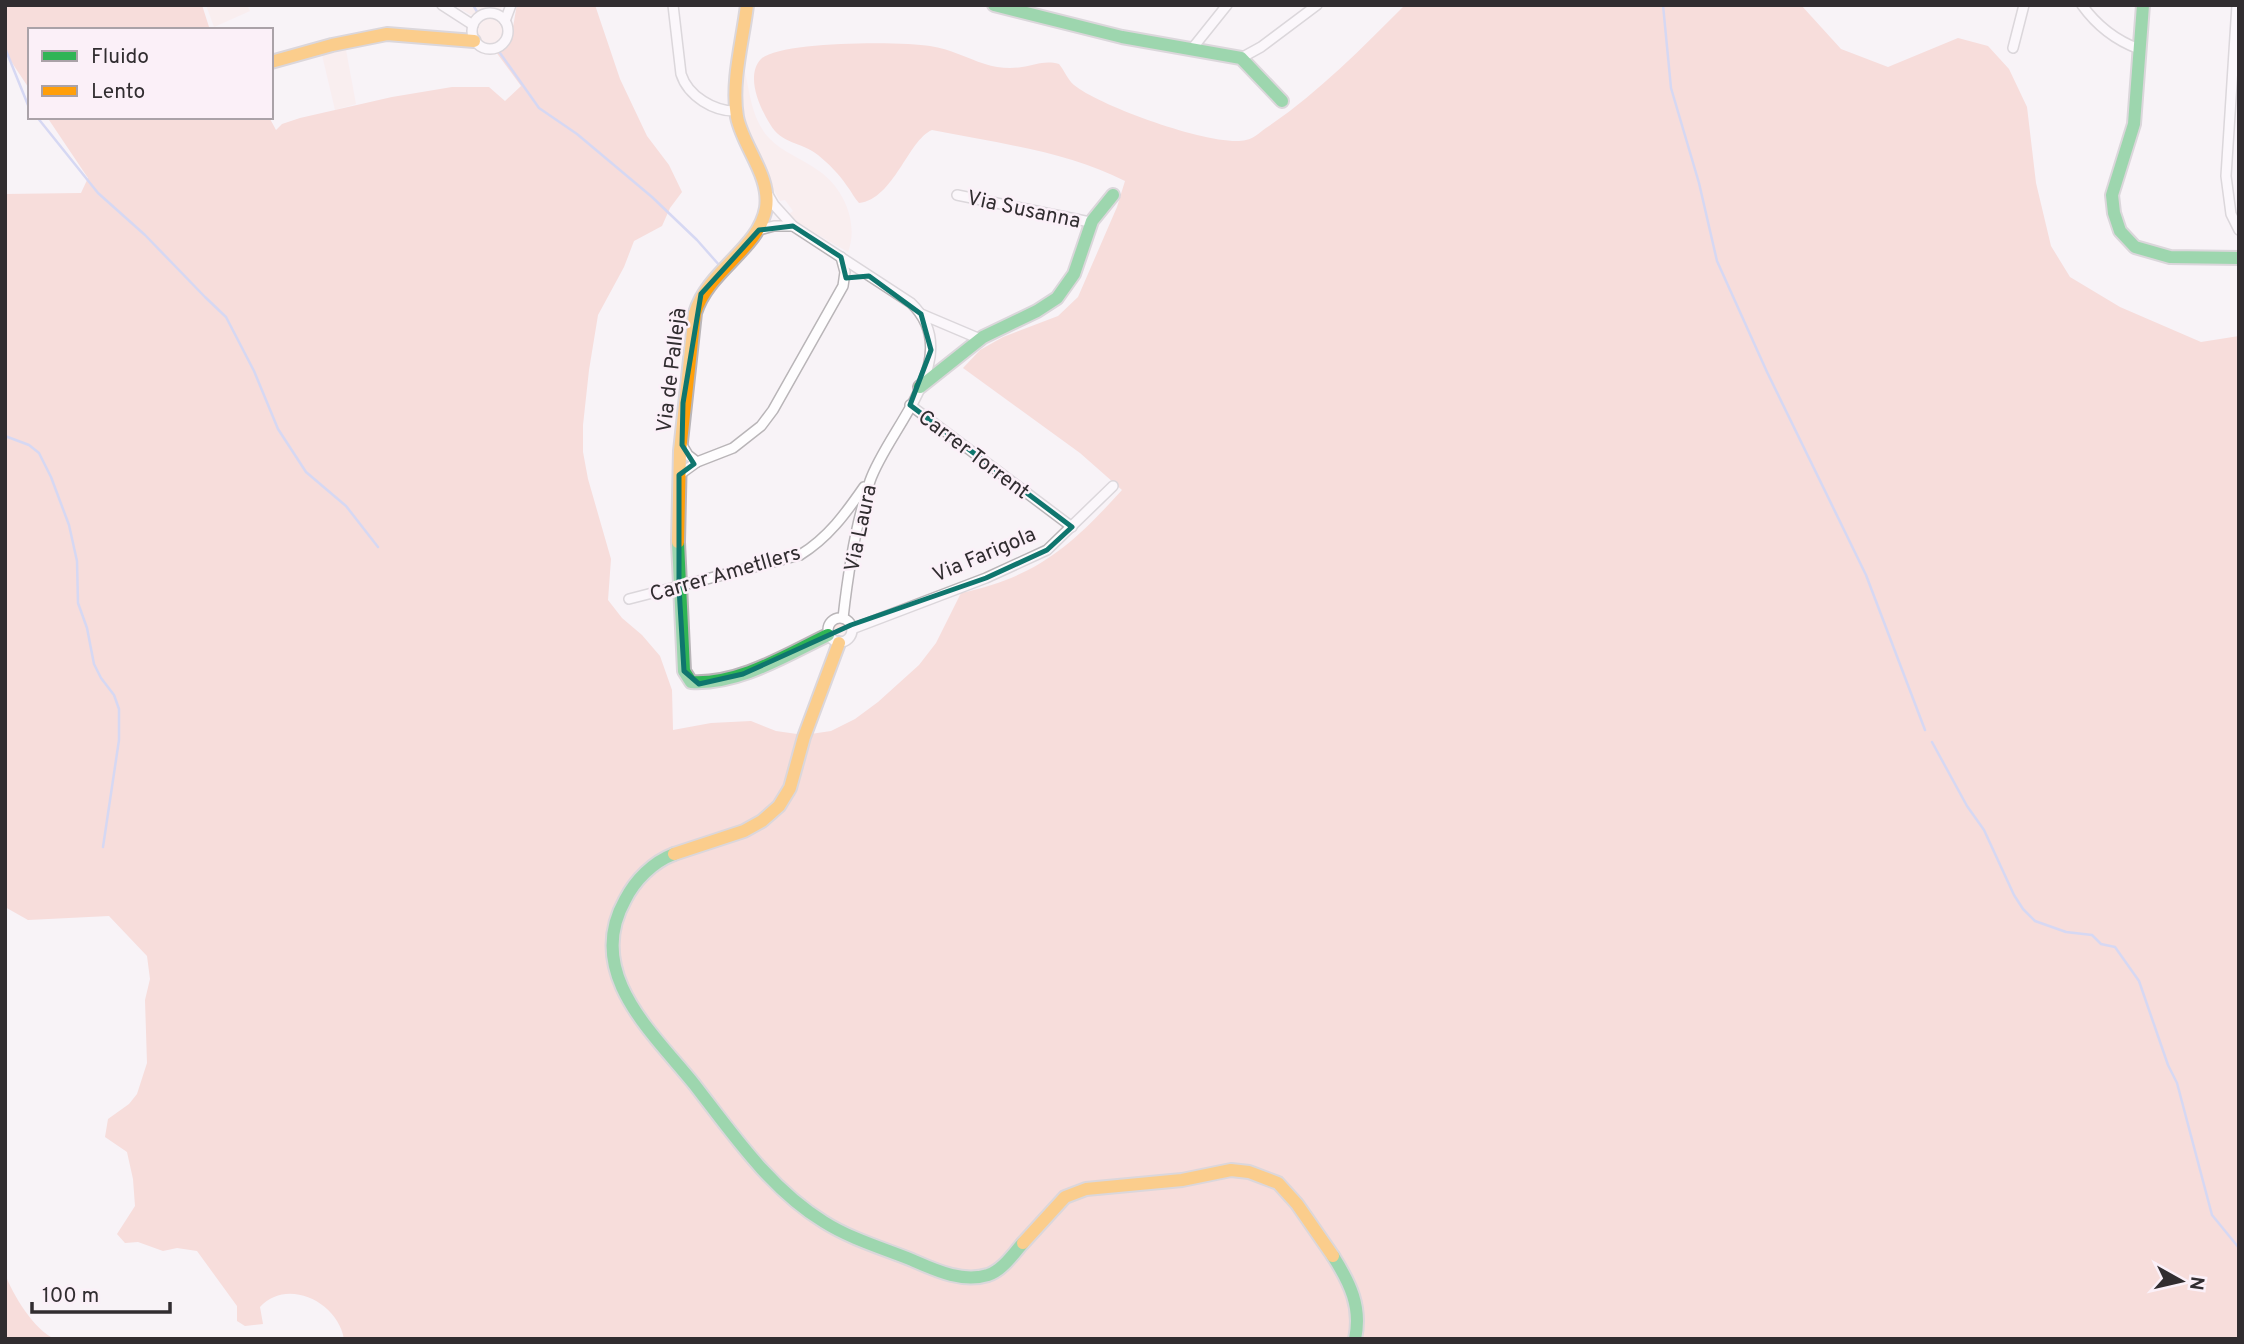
<svg xmlns="http://www.w3.org/2000/svg" width="2244" height="1344" viewBox="0 0 2244 1344" font-family="Overpass,sans-serif">
	<style>
		.green { fill: #fbe8e5 }
		.forest { fill: #f5c3b8 }
		.lines { fill: none; stroke-linecap: round; stroke-linejoin: round }
		.stream { stroke: #aeb8ed; stroke-width: 2.5 }
		.street-casing { stroke: #b9b5b8; stroke-width: 12 }
		.fast-casing { stroke: #b9b5b8; stroke-width: 16 }
		.slow-casing { stroke: #b9b5b8; stroke-width: 16 }
		.street { stroke: #fefdfe; stroke-width: 9 }
		.fast { stroke: #30b455; stroke-width: 12 }
		.slow { stroke: #ff9f0a; stroke-width: 12 }
		.marked { fill: none; stroke: #0f766e; stroke-width: 5; stroke-linejoin: round }
		.labels { text-anchor: middle; stroke-width: 5; stroke-linejoin: round; paint-order: stroke }
		.street-label { font-size: 21px; fill: #312d30; stroke: #fbf0f8 }
	</style>
	<rect width="100%" height="100%" fill="#f8f3f7"/>
	<g class="green">
		<polygon points="206,5 247,5 250,11 214,27"/>
		<polygon points="454,5 504,5 498,11 486,11 471,15"/>
		<circle cx="490" cy="32" r="15"/>
		<polygon points="346,50 356,104 335,110 322,55"/>
		<path d="M745,72C750,94 752,120 769,138C782,152 803,159 819,171C844,188 859,224 848,252L799,224L789,214L793,211L785,200L780,201L776,194C752,146 739,127 745,72Z"/>
		<circle cx="840" cy="630" r="8"/>
	</g>
	<g class="forest">
		<polygon points="5,5 202,5 209,27 214,30 30,30 30,90 5,52"/>
		<path d="M517,5H595L620,79L647,136L669,165L682,192L670,208L662,226L634,241L624,267L598,315L589,370L583,425V452L588,479L611,559L608,600L622,618L642,635L660,656L672,690L673,730L711,723L751,721L776,731L804,735L831,731L855,719L878,702L919,665L936,643L961,593C1037,577 1072,545 1122,490L1080,453L963,368L980,350L1003,337L1058,316L1078,297L1117,207L1125,181C1067,151 996,143 932,130C908,140 894,199 859,203C854,198 852,192 847,186C839,174 829,164 818,155C802,142 781,144 770,124C760,108 745,76 761,59C779,41 902,41 930,46C951,49 966,58 985,64C996,68 1011,69 1022,67C1035,65 1045,60 1059,64C1064,70 1068,80 1074,85C1099,106 1215,148 1246,140C1254,139 1262,130 1269,126C1319,92 1362,48 1405,5H1801L1841,49L1888,67L1958,38L1988,46L2009,69L2027,107L2036,183L2051,246L2070,277L2120,307L2201,342L2239,336V1339H344C338,1302 287,1277 260,1307L263,1324L245,1326L237,1321V1306L197,1251L177,1248L163,1251L138,1242L125,1243L117,1234L135,1206L133,1179L127,1152L105,1137L108,1119L129,1104L137,1094L147,1063L145,1000L150,979L147,956L109,916L28,920L5,907V194L81,193L88,178L47,117H269L276,130L282,124L300,118L392,97L452,87H489L505,101L521,86L496,52C514,46 513,21 517,5Z"/>
		<path d="M5,1274C13,1295 34,1330 55,1339H5Z"/>
	</g>
	<g class="lines">
		<g class="stream">
			<polyline points="473,5 479,15"/>
			<polyline points="1663,5 1671,88 1699,183 1717,261 1767,372 1866,575 1925,730"/>
			<polyline points="5,48 30,110"/>
			<polyline points="500,53 539,108 577,134 652,197 697,240 720,266"/>
			<polyline points="37,117 98,193 145,235 205,297 226,317 254,371 278,429 306,472 346,506 378,547"/>
			<polyline points="5,436 29,445 39,453 51,477 69,525 77,561 78,603 87,628 94,664 101,678 114,695 119,709 119,740 103,847"/>
			<polyline points="1932,742 1967,806 1984,830 2014,895 2023,909 2035,921 2066,932 2092,935 2101,944 2115,947 2139,981 2168,1065 2177,1083 2212,1215 2239,1248"/>
		</g>
		<g class="street-casing">
			<g id="street">
				<polyline points="442,5 473,25"/>
				<path d="M673,5L681,74C688,96 714,112 737,111"/>
				<path d="M2082,5C2097,26 2115,40 2139,49"/>
				<polyline points="2237,5 2226,176 2231,214 2239,230"/>
				<circle cx="490" cy="31" r="18"/>
				<polyline points="505,21 511,5"/>
				<polyline points="2013,48 2024,5"/>
				<polyline points="1191,50 1227,5"/>
				<polyline points="1241,58 1261,47 1317,5"/>
				<path d="M767,193L774,205L793,226L911,303C967,357 888,428 870,481C855,525 848,573 843,618"/>
				<polyline points="957,195 1090,222"/>
				<polyline points="759,230 774,226 793,226"/>
				<polyline points="921,314 980,339"/>
				<polyline points="910,405 1072,527"/>
				<polyline points="682,445 688,455 697,462"/>
				<polyline points="679,475 697,462 733,448 761,426 773,410 843,286 845,272 841,257"/>
				<path d="M629,599L800,555C828,538 846,513 864,487"/>
				<circle cx="840" cy="630" r="12"/>
				<polyline points="852,629 986,578 1047,550 1113,486"/>
			</g>
		</g>
		<g class="fast-casing">
			<g id="fast">
				<polyline points="994,5 1122,37 1241,58 1282,101"/>
				<polyline points="2143,5 2134,124 2112,195 2114,213 2120,231 2135,247 2170,257 2239,258"/>
				<polyline points="920,387 983,337 1037,311 1057,298 1074,274 1092,221 1113,195"/>
				<path d="M678,542L684,671L691,682C739,685 786,655 828,635"/>
				<path d="M674,854C653,862 635,880 625,900C584,973 653,1033 694,1084C732,1133 770,1189 824,1222C851,1239 882,1248 912,1260C935,1270 962,1283 988,1275C1003,1270 1013,1254 1023,1243"/>
				<path d="M1333,1256C1350,1283 1362,1307 1355,1339"/>
			</g>
		</g>
		<g class="slow-casing">
			<g id="slow">
				<polyline points="271,62 332,45 387,34 474,41"/>
				<path d="M678,542L680,451L695,313C708,270 759,249 766,208C771,176 743,147 737,117C731,81 743,40 747,5"/>
				<polyline points="674,854 744,831 762,821 779,806 790,788 804,737 839,643"/>
				<polyline points="1023,1243 1065,1197 1086,1189 1182,1180 1231,1170 1249,1172 1278,1183 1297,1204 1333,1256"/>
			</g>
		</g>
		<use href="#street" class="street"/>
		<use href="#fast" class="fast"/>
		<use href="#slow" class="slow"/>
	</g>
	<path d="M0 0H2244V1344H0ZM793,226L841,257L846,278L869,276L921,314L931,350L910,405L1072,527L1047,550L986,578L851,625L743,674L699,684L684,671L679,588V475L694,464L682,445L683,403L701,294L759,230Z" fill="#f8f3f7" fill-opacity=".55" fill-rule="evenodd"/>
	<path class="marked" d="M793,226L841,257L846,278L869,276L921,314L931,350L910,405L1072,527L1047,550L986,578L851,625L743,674L699,684L684,671L679,588V475L694,464L682,445L683,403L701,294L759,230Z"/>
	<g class="labels">
		<g class="street-label">
			<text transform="translate(1024 209) rotate(12)" y="7">Via Susanna</text>
			<text transform="translate(671 370) rotate(-83)" y="7">Via de Pallejà</text>
			<text transform="translate(974 454) rotate(37)" y="7">Carrer Torrent</text>
			<text transform="translate(860 528) rotate(-78)" y="7">Via Laura</text>
			<text transform="translate(984 554) rotate(-23)" y="7">Via Farigola</text>
			<text transform="translate(725 573) rotate(-16)" y="7">Carrer Ametllers</text>
		</g>
	</g>
	<rect width="2244" height="1344" fill="none" stroke="#312d30" stroke-width="14"/>
	<rect x="28" y="28" width="245" height="91" fill="#fbf0f8" stroke="#aaa2a8" stroke-width="2"/>
	<rect x="42" y="51" width="35" height="10" fill="#30b455" stroke="#aaa2a8" stroke-width="2"/>
	<text x="91" y="63" font-size="21" fill="#312d30">Fluido</text>
	<rect x="42" y="86" width="35" height="10" fill="#ff9f0a" stroke="#aaa2a8" stroke-width="2"/>
	<text x="91" y="98" font-size="21" fill="#312d30">Lento</text>
	<g transform="translate(2181 1281) rotate(98)" stroke="#fbf0f8" stroke-width="5" paint-order="stroke">
	<path d="M0-5L12 26L0 18L-12 26Z" fill="#312d30"/>
	<text y="-10" font-size="19" font-weight="bold" text-anchor="middle" fill="#312d30">N</text>
	</g>
	<path d="M32 1302v10h138v-10" fill="none" stroke="#312d30" stroke-width="3.5"/>
	<text x="42" y="1302" font-size="21" fill="#312d30" stroke="#fbf0f8" stroke-width="5" paint-order="stroke">100 m</text>
</svg>
